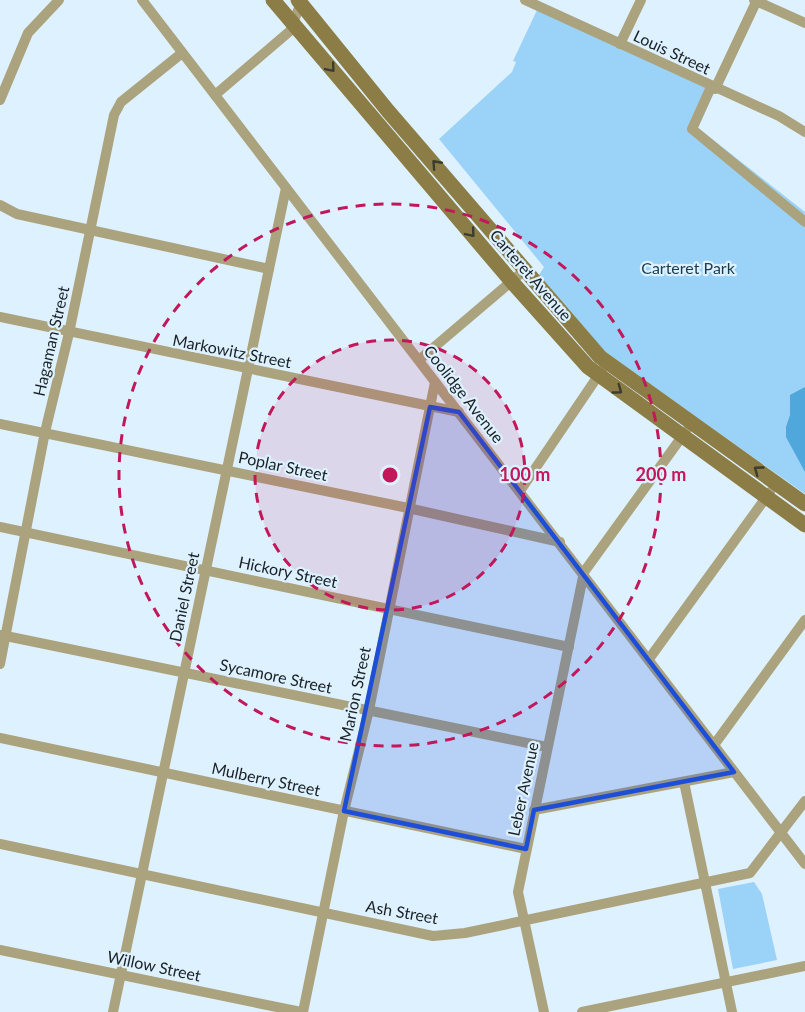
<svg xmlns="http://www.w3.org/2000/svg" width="805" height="1012" viewBox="0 0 805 1012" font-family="Lato,sans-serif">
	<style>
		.green { fill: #9bd2f7 }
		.water { fill: #50a7dc }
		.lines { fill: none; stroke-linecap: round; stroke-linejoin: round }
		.street { stroke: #aba27e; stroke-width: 10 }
		.secondary { stroke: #8b7d45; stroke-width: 15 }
		.oneway { stroke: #3c3d2f }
		.marked { fill: #1d4ed8; fill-opacity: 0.2; stroke: #1d4ed8; stroke-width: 4.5; stroke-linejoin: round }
		.ring { fill: none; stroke: #c2185b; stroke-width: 3; stroke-dasharray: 10 8 }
		.labels { text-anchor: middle; stroke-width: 4.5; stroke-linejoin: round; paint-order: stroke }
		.street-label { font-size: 16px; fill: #1a2126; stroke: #def1fe }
		.park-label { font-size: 16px; fill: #183d53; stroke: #def1fe }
		.centre { fill: #c2185b; stroke: #def1fe; stroke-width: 3 }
		.ring-label { font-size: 18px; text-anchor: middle; font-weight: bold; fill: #c2185b; stroke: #def1fe; stroke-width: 4.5; stroke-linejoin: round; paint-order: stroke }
	</style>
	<rect width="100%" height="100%" fill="#def1fe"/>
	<g class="green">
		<polygon points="538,8 716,88 698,128 805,212 805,494 605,352 539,275 544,267 439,139 512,72 516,62 513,61"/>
		<polygon points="754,882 762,894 777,960 733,969 718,889"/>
	</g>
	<polygon class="water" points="805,387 805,472 786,437 786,427 790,415 790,395"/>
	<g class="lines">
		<g class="street">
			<polyline points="142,0 805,864"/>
			<polyline points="525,0 779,116 805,132"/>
			<polyline points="754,0 805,23"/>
			<polyline points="620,44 641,0"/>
			<polyline points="711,87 692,129 805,222"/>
			<polyline points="715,89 757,0"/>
			<polyline points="215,95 290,31 302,0"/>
			<polyline points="0,100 28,33 59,0"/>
			<polyline points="0,205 17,214 269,269"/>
			<polyline points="0,317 459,412"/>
			<polyline points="419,360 526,269"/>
			<polyline points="0,424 408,508 560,542"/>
			<polyline points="520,491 602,370"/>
			<polyline points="0,527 569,647"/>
			<polyline points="1,635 547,747"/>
			<polyline points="649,659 770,492"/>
			<polyline points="0,664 45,432 69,333 114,115 121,102 182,53"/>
			<polyline points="0,738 526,849"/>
			<polyline points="714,745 805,620"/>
			<polyline points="684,782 732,1012"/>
			<polyline points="534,810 734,772"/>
			<polyline points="0,844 433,936 465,933 750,873 805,801"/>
			<polyline points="0,950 301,1012"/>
			<polyline points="113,1012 286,188"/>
			<polyline points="303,1012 344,811 369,710 435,382"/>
			<polyline points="544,1012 518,892 584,572 686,431"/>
			<polyline points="582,1012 805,966"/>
		</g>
		<g class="secondary">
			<polyline points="273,0 512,282 588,367 805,525"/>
			<polyline points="298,0 388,111 600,357 805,504"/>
		</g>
	</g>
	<defs><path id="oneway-chevron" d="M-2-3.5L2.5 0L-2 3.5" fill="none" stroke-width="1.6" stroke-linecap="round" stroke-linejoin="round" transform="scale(1.5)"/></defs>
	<g class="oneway">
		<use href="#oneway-chevron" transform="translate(331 68) rotate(50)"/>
		<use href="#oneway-chevron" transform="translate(436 164) rotate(-132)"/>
		<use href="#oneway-chevron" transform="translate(471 233) rotate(50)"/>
		<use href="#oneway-chevron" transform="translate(618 390) rotate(36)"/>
		<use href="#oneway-chevron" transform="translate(758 470) rotate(-144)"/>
	</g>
	<path class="marked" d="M430,407L459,412L734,772L534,810L526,849L344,811Z"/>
	<circle cx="390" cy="475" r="135" fill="#c2185b" fill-opacity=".12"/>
	<g class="ring">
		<circle cx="390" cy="475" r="135"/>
		<circle cx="390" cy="475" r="271"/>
	</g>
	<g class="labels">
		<g class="street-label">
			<text transform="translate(672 52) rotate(25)" y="6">Louis Street</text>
			<text transform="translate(531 275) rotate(49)" y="6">Carteret Avenue</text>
			<text transform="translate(51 341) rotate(-77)" y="6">Hagaman Street</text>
			<text transform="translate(232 351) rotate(11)" y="6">Markowitz Street</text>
			<text transform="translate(464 394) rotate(52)" y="6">Coolidge Avenue</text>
			<text transform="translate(283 466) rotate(12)" y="6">Poplar Street</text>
			<text transform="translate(288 572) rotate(12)" y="6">Hickory Street</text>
			<text transform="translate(184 597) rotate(-78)" y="6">Daniel Street</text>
			<text transform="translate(276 676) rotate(12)" y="6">Sycamore Street</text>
			<text transform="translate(355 694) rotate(-78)" y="6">Marion Street</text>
			<text transform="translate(266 779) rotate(12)" y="6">Mulberry Street</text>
			<text transform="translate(523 789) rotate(-78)" y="6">Leber Avenue</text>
			<text transform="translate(402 912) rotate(10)" y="6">Ash Street</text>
			<text transform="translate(154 966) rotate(12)" y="6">Willow Street</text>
		</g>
		<g class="park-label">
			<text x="688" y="274">Carteret Park</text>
		</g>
	</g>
	<circle cx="390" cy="475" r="9" class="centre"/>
	<g class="ring-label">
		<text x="525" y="481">100 m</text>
		<text x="661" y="481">200 m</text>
	</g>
</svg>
